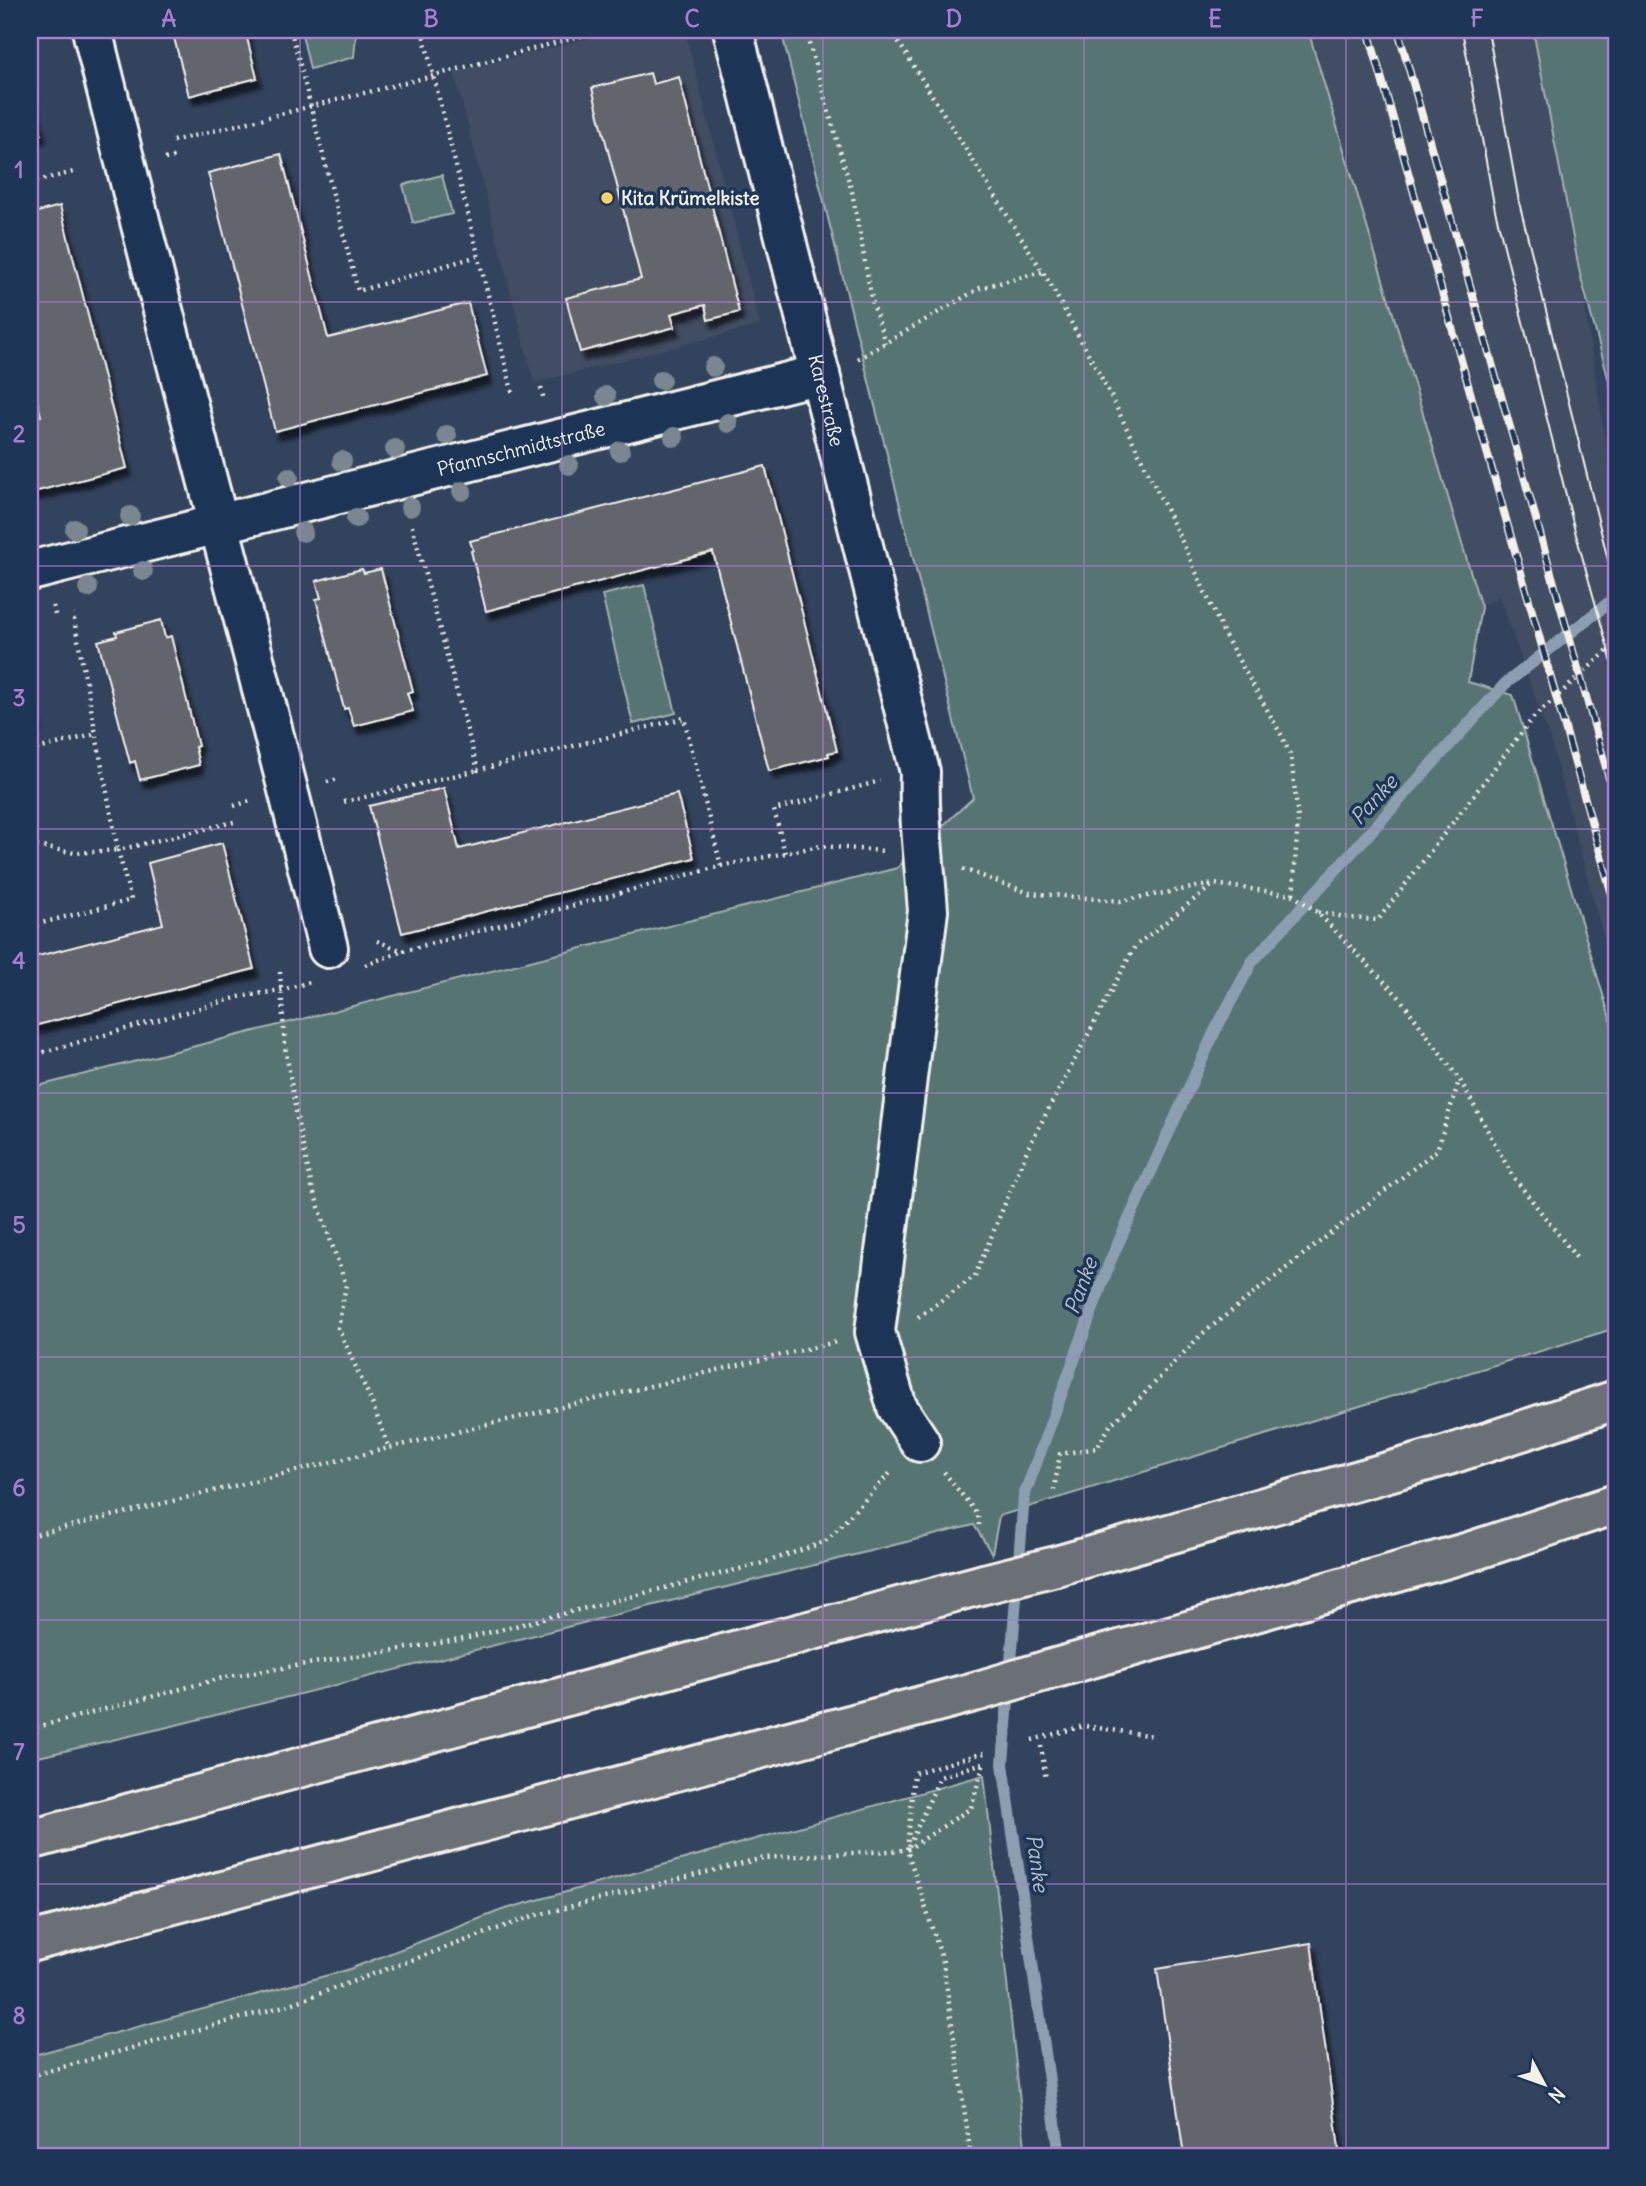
<svg xmlns="http://www.w3.org/2000/svg" width="1646" height="2186" viewBox="0 0 1646 2186" font-family="Delius,sans-serif">
	<style>
		.built { fill: #404d62 }
		.green { fill: #577472; stroke: #a6b2ad; stroke-width: 2 }
		.lines { fill: none; stroke-linecap: round; stroke-linejoin: round }
		.stream { stroke: #8c9fb1; stroke-width: 12 }
		.building { fill: #62656c; stroke: #f4f1e8; stroke-width: 2; filter: url(#shadow) }
		.minor-casing { stroke: #f4f1e8; stroke-width: 44 }
		.highway-casing { stroke: #f4f1e8; stroke-width: 44 }
		.path { stroke: #f4f1e8; stroke-width: 4.5; stroke-dasharray: 2 5; stroke-linecap: butt }
		.minor { stroke: #1d3557; stroke-width: 38 }
		.highway { stroke: #6b7074; stroke-width: 38 }
		.tram { stroke: #f4f1e8; stroke-width: 2 }
		.rail-casing { stroke: #f4f1e8; stroke-width: 8 }
		.rail { stroke: #1d3557; stroke-width: 5; stroke-dasharray: 16; stroke-linecap: butt }
		.highway-bridge-casing { stroke: #f4f1e8; stroke-width: 44; stroke-linecap: butt }
		.highway-bridge { stroke: #6b7074; stroke-width: 38 }
		.tree { fill: #7a8790 }
		.grid { fill: none; stroke: #ab7bcf; stroke-width: 2; stroke-opacity: 0.55 }
		.poi-dot { fill: #ffd166; stroke: #1d3557; stroke-width: 2.5 }
		.labels { text-anchor: middle; stroke-width: 7; stroke-linejoin: round; paint-order: stroke }
		.poi-label { font-size: 19px; font-weight: bold; fill: #f4f1e8; stroke: #1d3557; text-anchor: start }
		.street-label { font-size: 19px; fill: #f4f1e8; stroke: #1d3557 }
		.water-label { font-size: 21px; font-style: italic; fill: #b7c1c8; stroke: #1d3557 }
		.neatline { fill: none; stroke: #ab7bcf; stroke-width: 2.5 }
		.grid-label { font-size: 23px; text-anchor: middle; font-weight: bold; fill: #ab7bcf }
	</style>
	<defs>
		<filter id="shadow"><feDropShadow dx="4.5" dy="8" stdDeviation="2" flood-color="#0009"/></filter>
	</defs>
	<rect width="100%" height="100%" fill="#32435d"/>
	<filter id="ink" filterUnits="userSpaceOnUse"><feTurbulence type="fractalNoise" baseFrequency=".0143" numOctaves="2"/><feDisplacementMap in="SourceGraphic" scale="14" xChannelSelector="R" yChannelSelector="G"/><feConvolveMatrix kernelMatrix="1 2 1 2 8 2 1 2 1" color-interpolation-filters="sRGB"/></filter>
	<g filter="url(#ink)">
		<g class="built">
			<polygon points="622,30 685,30 760,325 534,383 454,72"/>
			<polygon points="1308,30 1533,30 1580,274 1616,513 1616,984 1550,739 1499,596 1481,607"/>
		</g>
		<g class="green">
			<polygon points="301,30 373,30 356,35 354,57 310,69"/>
			<polygon points="781,30 1308,30 1481,607 1468,682 1513,695 1616,1038 1616,1328 999,1516 992,1554 974,1525 168,1727 30,1759 30,1088 897,868 973,798"/>
			<polygon points="1533,30 1616,30 1616,407 1580,274"/>
			<polygon points="442,175 452,214 413,223 403,185"/>
			<polygon points="644,585 676,713 633,724 602,595"/>
			<polygon points="984,1775 1026,2156 30,2156 30,2056 347,1970 502,1910"/>
		</g>
		<g class="lines">
			<polyline class="stream" points="1060,2156 1003,1764 1024,1496 1111,1259 1215,1031 1252,962 1505,684 1616,597"/>
		</g>
		<g class="building">
			<polygon points="172,30 245,30 257,78 189,96"/>
			<polygon points="650,73 653,84 679,77 739,312 708,320 705,305 671,314 675,327 580,352 566,298 641,279 592,88"/>
			<polygon points="30,87 41,134 30,137"/>
			<polygon points="281,154 328,338 468,303 487,376 275,431 208,173"/>
			<polygon points="60,206 127,468 30,493 30,419 41,416 30,372 30,214"/>
			<polygon points="765,466 837,751 828,753 829,756 769,771 713,552 486,611 471,551 473,550 470,541"/>
			<polygon points="362,569 364,573 381,569 413,691 407,693 413,711 354,726 348,708 344,709 316,599 321,598 316,581"/>
			<polygon points="161,620 165,638 171,636 198,746 195,747 199,765 140,780 135,761 130,763 98,641 117,636 116,632"/>
			<polygon points="30,696 36,723 30,725"/>
			<polygon points="444,788 459,849 677,794 694,858 402,933 369,806"/>
			<polygon points="222,843 254,969 30,1027 30,958 163,924 148,863"/>
			<polygon points="1311,1943 1340,2156 1184,2156 1157,1969"/>
		</g>
		<g class="lines">
			<g class="minor-casing">
				<g id="minor">
					<path d="M92,30C167,337 252,641 328,948"/>
					<path id="s1" d="M733,30L920,772C918,818 925,865 928,911L875,1332L897,1407L920,1442"/>
					<path id="s2" d="M30,571L820,374"/>
				</g>
			</g>
			<g class="highway-casing">
				<g id="highway">
					<polyline points="1056,1566 1448,1455 1616,1400"/>
					<polyline points="1045,1671 1469,1552 1616,1504"/>
					<polyline points="30,1840 984,1584"/>
					<polyline points="30,1942 978,1691"/>
				</g>
			</g>
			<g class="path">
				<polyline points="291,30 358,291 478,256"/>
				<polyline points="350,30 351,32"/>
				<polyline points="422,30 513,395"/>
				<polyline points="805,30 852,192 872,300 885,343"/>
				<polyline points="891,30 1049,282 1106,386 1187,552 1224,634 1282,736 1291,757 1298,818 1293,895"/>
				<polyline points="173,141 432,76 603,30"/>
				<polyline points="165,159 177,156"/>
				<polyline points="30,183 77,171"/>
				<polyline points="858,359 980,288 1042,272"/>
				<polyline points="541,388 544,400"/>
				<polyline points="30,407 41,413"/>
				<polyline points="412,526 478,770 684,718 721,866"/>
				<polyline points="53,606 56,618"/>
				<polyline points="30,751 96,734"/>
				<polyline points="327,782 338,779"/>
				<polyline points="344,802 478,770"/>
				<polyline points="234,806 250,801"/>
				<polyline points="30,845 75,853 118,850 73,614"/>
				<polyline points="785,853 774,810 880,781"/>
				<polyline points="963,869 1029,893 1120,901 1214,884 1293,895 1317,912 1399,997 1460,1080 1512,1175 1579,1261"/>
				<polyline points="1318,912 1350,918 1378,920 1532,719 1616,643"/>
				<polyline points="30,926 131,900 118,850 238,821"/>
				<polyline points="377,941 403,951 721,866 820,846 884,851"/>
				<polyline points="365,965 403,951"/>
				<polyline points="280,972 285,1046 298,1124 312,1187 346,1285 338,1328 370,1398 389,1448"/>
				<polyline points="30,1056 239,997 282,990 310,982"/>
				<polyline points="918,1317 975,1276 1028,1148 1135,946 1214,884"/>
				<polyline points="944,1472 978,1515 979,1525"/>
				<polyline points="1054,1490 1060,1454 1097,1448 1111,1424 1140,1398 1202,1334 1437,1150 1459,1081"/>
				<polyline points="30,1536 389,1448 836,1342"/>
				<polyline points="30,1729 226,1677 464,1639 763,1563 825,1542 892,1471"/>
				<polyline points="1032,1740 1084,1726 1154,1736"/>
				<polyline points="1041,1746 1046,1780"/>
				<polyline points="909,1846 940,1777 983,1763"/>
				<polyline points="30,2076 288,2005 533,1916 763,1858 907,1850 971,1808 984,1763"/>
				<polyline points="971,2156 943,1962 907,1850 914,1773 984,1753"/>
			</g>
			<use href="#minor" class="minor"/>
			<use href="#highway" class="highway"/>
			<g class="tram">
				<polyline points="1462,30 1495,210 1575,531 1616,677"/>
				<polyline points="1488,30 1519,202 1616,592"/>
			</g>
			<g class="rail-casing">
				<g id="rail">
					<polyline points="1368,30 1616,909"/>
					<polyline points="1398,30 1616,803"/>
				</g>
			</g>
			<use href="#rail" class="rail"/>
			<g class="highway-bridge-casing">
				<g id="highway-bridge">
					<polyline points="984,1584 1056,1566"/>
					<polyline points="978,1691 1045,1671"/>
				</g>
			</g>
			<use href="#highway-bridge" class="highway-bridge"/>
		</g>
		<g class="tree">
			<circle cx="713" cy="367" r="10"/>
			<circle cx="661" cy="380" r="10"/>
			<circle cx="606" cy="396" r="10"/>
			<circle cx="728" cy="423" r="10"/>
			<circle cx="447" cy="435" r="10"/>
			<circle cx="674" cy="437" r="10"/>
			<circle cx="395" cy="449" r="10"/>
			<circle cx="620" cy="451" r="10"/>
			<circle cx="342" cy="461" r="10"/>
			<circle cx="569" cy="465" r="10"/>
			<circle cx="289" cy="477" r="10"/>
			<circle cx="462" cy="491" r="10"/>
			<circle cx="410" cy="507" r="10"/>
			<circle cx="130" cy="516" r="10"/>
			<circle cx="356" cy="518" r="10"/>
			<circle cx="75" cy="529" r="10"/>
			<circle cx="303" cy="532" r="10"/>
			<circle cx="143" cy="571" r="10"/>
			<circle cx="88" cy="588" r="10"/>
		</g>
	</g>
	<path class="grid" d="M300,30V2156M562,30V2156M823,30V2156M1084,30V2156M1346,30V2156M30,302H1616M30,566H1616M30,829H1616M30,1093H1616M30,1357H1616M30,1620H1616M30,1884H1616"/>
	<circle class="poi-dot" cx="607" cy="198" r="7"/>
	<g class="labels">
		<g class="poi-label">
			<text x="621" y="205">Kita Krümelkiste</text>
		</g>
		<g class="street-label">
			<text dy="7" stroke="none"><textPath href="#s1" startOffset="382">Karestraße</textPath></text>
			<text dy="7" stroke="none"><textPath href="#s2" startOffset="506">Pfannschmidtstraße</textPath></text>
		</g>
		<g class="water-label">
			<text transform="translate(1374 800) rotate(-48)" y="7">Panke</text>
			<text transform="translate(1081 1286) rotate(-70)" y="7">Panke</text>
			<text transform="translate(1037 1863) rotate(82)" y="7">Panke</text>
		</g>
	</g>
	<rect width="1646" height="2186" fill="none" stroke="#1d3557" stroke-width="77"/>
	<g transform="translate(1544 2084) rotate(131)" stroke="#1d3557" stroke-width="5" paint-order="stroke">
	<path d="M0-5L12 26L0 18L-12 26Z" fill="#f4f1e8"/>
	<text y="-10" font-size="19" font-weight="bold" text-anchor="middle" fill="#f4f1e8">N</text>
	</g>
	<rect x="38" y="38" width="1570" height="2110" class="neatline"/>
	<g class="grid-label">
		<text x="169" y="27">A</text>
		<text x="431" y="27">B</text>
		<text x="692" y="27">C</text>
		<text x="954" y="27">D</text>
		<text x="1215" y="27">E</text>
		<text x="1477" y="27">F</text>
		<text x="19" y="178">1</text>
		<text x="19" y="442">2</text>
		<text x="19" y="706">3</text>
		<text x="19" y="969">4</text>
		<text x="19" y="1233">5</text>
		<text x="19" y="1496">6</text>
		<text x="19" y="1760">7</text>
		<text x="19" y="2024">8</text>
	</g>
</svg>
